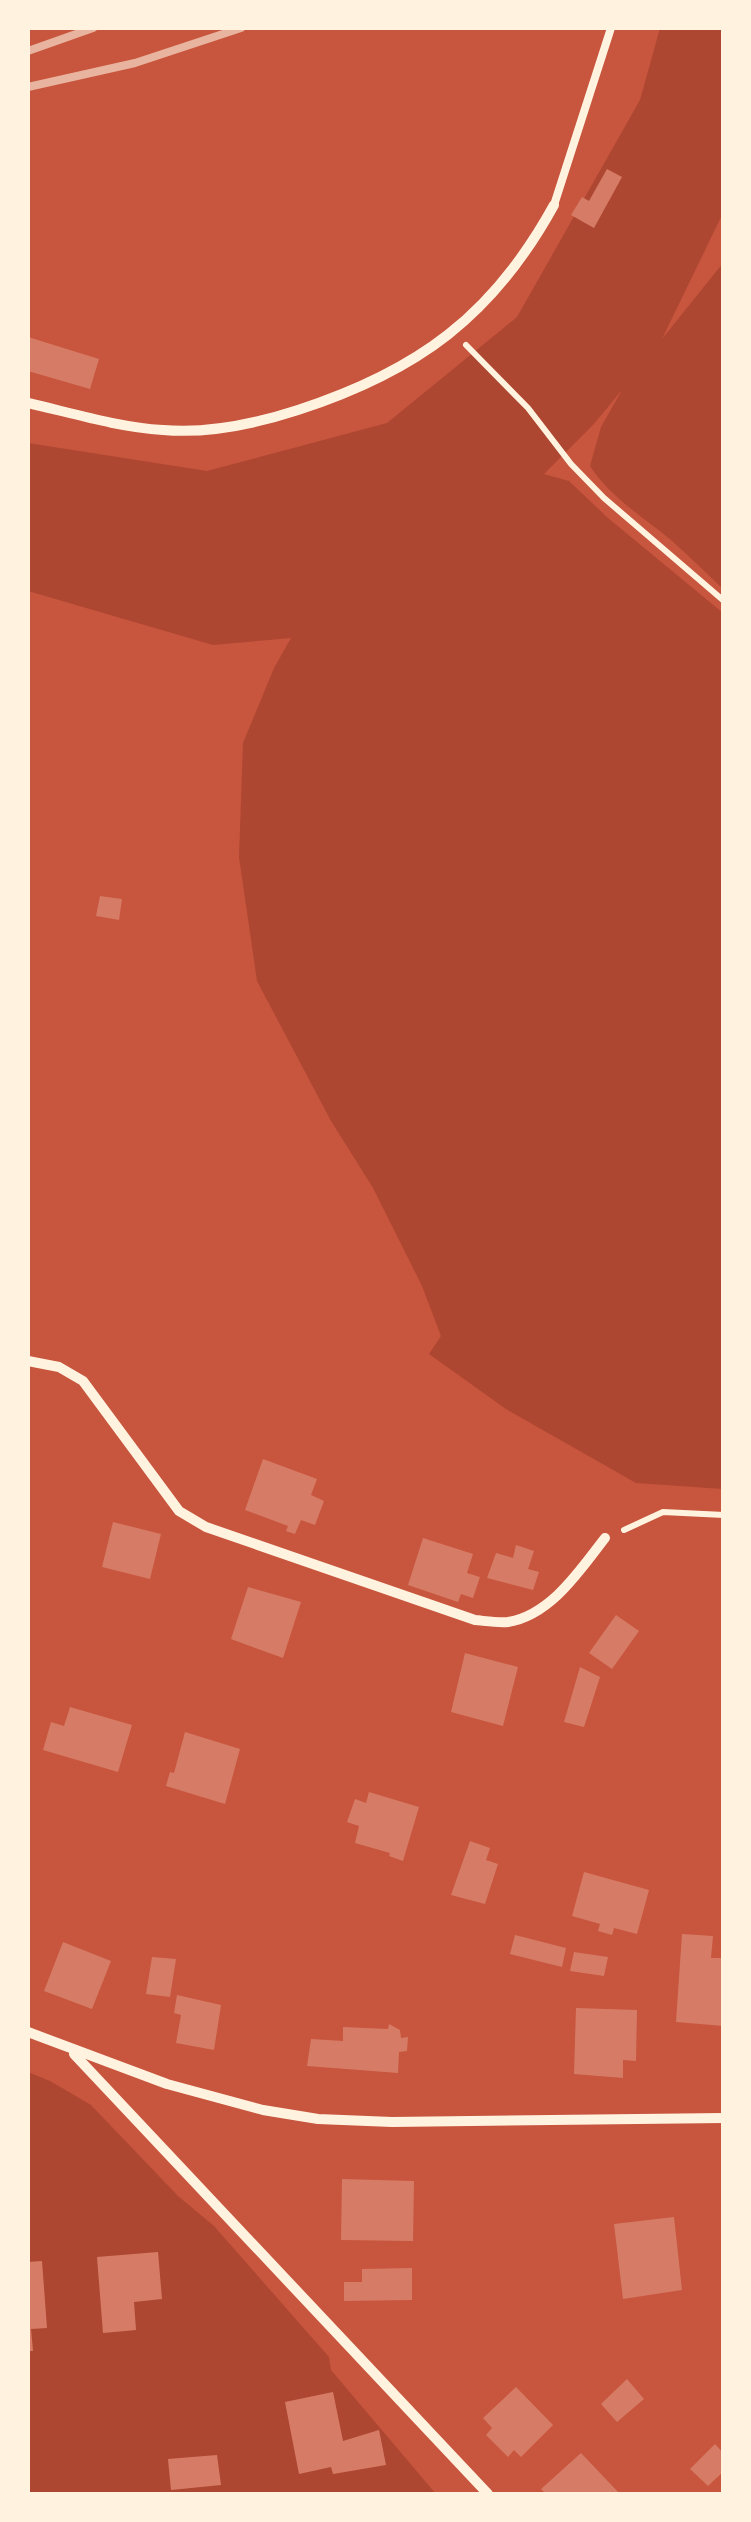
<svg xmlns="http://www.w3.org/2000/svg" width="751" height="2522" viewBox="0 0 751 2522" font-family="'Fira Sans',sans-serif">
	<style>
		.green { fill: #ae4732 }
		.building { fill: #d67c66 }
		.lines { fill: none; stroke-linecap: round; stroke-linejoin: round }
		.path { stroke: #fff3e0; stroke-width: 6 }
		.service { stroke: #fff3e0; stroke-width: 8 }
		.minor { stroke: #fff3e0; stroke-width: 10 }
		.rail { stroke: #e9b49f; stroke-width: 8 }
	</style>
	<rect width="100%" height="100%" fill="#c8553d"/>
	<g class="green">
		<path d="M660,28H723V213L662,339L723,263V589C706,573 689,556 671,540C642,516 611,498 590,466L601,427L622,390L593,425L544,474L569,481L608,518L723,613V1489L636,1483L506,1409L429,1354L441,1336L422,1286L373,1188L331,1121L257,981L239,857L243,743L274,668L291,638L213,645L28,591V443L207,471L387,423L517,317L640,100Z"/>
		<polygon points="28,2072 50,2081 91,2105 178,2196 214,2226 329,2357 331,2370 436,2494 28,2494"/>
	</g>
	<g class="building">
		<polygon points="607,169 622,177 594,228 571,215 582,197 589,201"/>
		<polygon points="28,337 99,359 90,389 28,371"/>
		<polygon points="100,896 122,899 119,920 96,916"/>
		<polygon points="263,1459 317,1479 311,1495 324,1501 315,1525 301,1520 295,1534 286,1531 288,1526 245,1510"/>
		<polygon points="113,1522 161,1534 150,1579 102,1567"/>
		<polygon points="423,1538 473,1554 467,1573 480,1577 473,1598 461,1594 458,1602 408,1585"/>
		<polygon points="516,1545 534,1551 528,1569 539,1572 533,1590 487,1578 496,1553 513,1558"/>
		<polygon points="248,1587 301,1602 283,1658 231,1639"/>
		<polygon points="616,1615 639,1631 612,1669 589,1653"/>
		<polygon points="465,1653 518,1667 503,1726 451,1712"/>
		<polygon points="580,1667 600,1677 584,1727 564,1722"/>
		<polygon points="70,1707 132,1725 118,1772 43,1750 51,1722 64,1726"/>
		<polygon points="185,1732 240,1749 225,1804 166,1786 170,1772 174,1773"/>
		<polygon points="369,1792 419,1807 403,1861 389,1856 390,1853 355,1843 359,1826 347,1822 355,1799 366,1803"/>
		<polygon points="470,1841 490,1848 486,1860 498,1864 485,1904 451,1895"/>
		<polygon points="584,1872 649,1890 637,1934 614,1928 612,1935 598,1931 600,1924 572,1916"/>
		<polygon points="682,1934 713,1936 711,1958 724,1958 724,2026 676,2022"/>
		<polygon points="515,1935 566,1948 562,1967 510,1954"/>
		<polygon points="63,1942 111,1961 92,2009 44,1991"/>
		<polygon points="574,1952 608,1957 604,1976 570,1971"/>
		<polygon points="152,1957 176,1959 170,1997 146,1994"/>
		<polygon points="177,1995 221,2005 214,2050 176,2043 181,2015 174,2013"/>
		<polygon points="576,2008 637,2010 636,2061 623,2060 623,2078 574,2074"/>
		<polygon points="389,2024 400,2030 401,2038 408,2037 407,2051 399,2052 398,2073 307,2066 311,2039 343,2041 343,2027 388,2029"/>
		<polygon points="342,2179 414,2181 413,2241 341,2240"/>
		<polygon points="674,2217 682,2290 623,2299 614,2224"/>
		<polygon points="158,2252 162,2299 134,2302 136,2330 103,2333 97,2257"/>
		<polygon points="42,2261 47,2328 31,2329 33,2351 28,2351 28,2262"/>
		<polygon points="412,2268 412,2300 344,2301 344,2282 362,2282 362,2269"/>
		<polygon points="627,2379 644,2399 617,2422 601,2404"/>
		<polygon points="516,2387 553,2425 521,2457 514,2450 508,2457 486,2435 492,2428 483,2418"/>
		<polygon points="333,2392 343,2441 379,2430 386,2465 333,2474 331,2467 299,2474 285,2402"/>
		<polygon points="715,2444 724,2454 724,2471 708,2486 690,2469"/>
		<polygon points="581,2453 620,2494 546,2494 541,2489"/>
		<polygon points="217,2455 221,2485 171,2490 168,2459"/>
	</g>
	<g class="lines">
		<g class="path">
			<polyline points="466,345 528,408 571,464 604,498 724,601"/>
			<polyline points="624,1530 663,1512 724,1515"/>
		</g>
		<polyline class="service" points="554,205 611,28"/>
		<g class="minor">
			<path d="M28,403C72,413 117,427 163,430C209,434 255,424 298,410C418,371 493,316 554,205"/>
			<path d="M28,1361L59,1367L83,1381L179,1511L206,1527L475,1620C486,1621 498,1623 508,1622C551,1615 580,1570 605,1538"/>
			<polyline points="28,2032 167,2084 263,2110 318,2119 392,2122 724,2118"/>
			<polyline points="74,2054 488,2494"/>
		</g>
		<g class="rail">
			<polyline points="28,51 93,28"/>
			<polyline points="28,87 135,63 241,28"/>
		</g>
	</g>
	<rect width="751" height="2522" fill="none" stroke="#fff3e0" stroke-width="60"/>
</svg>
